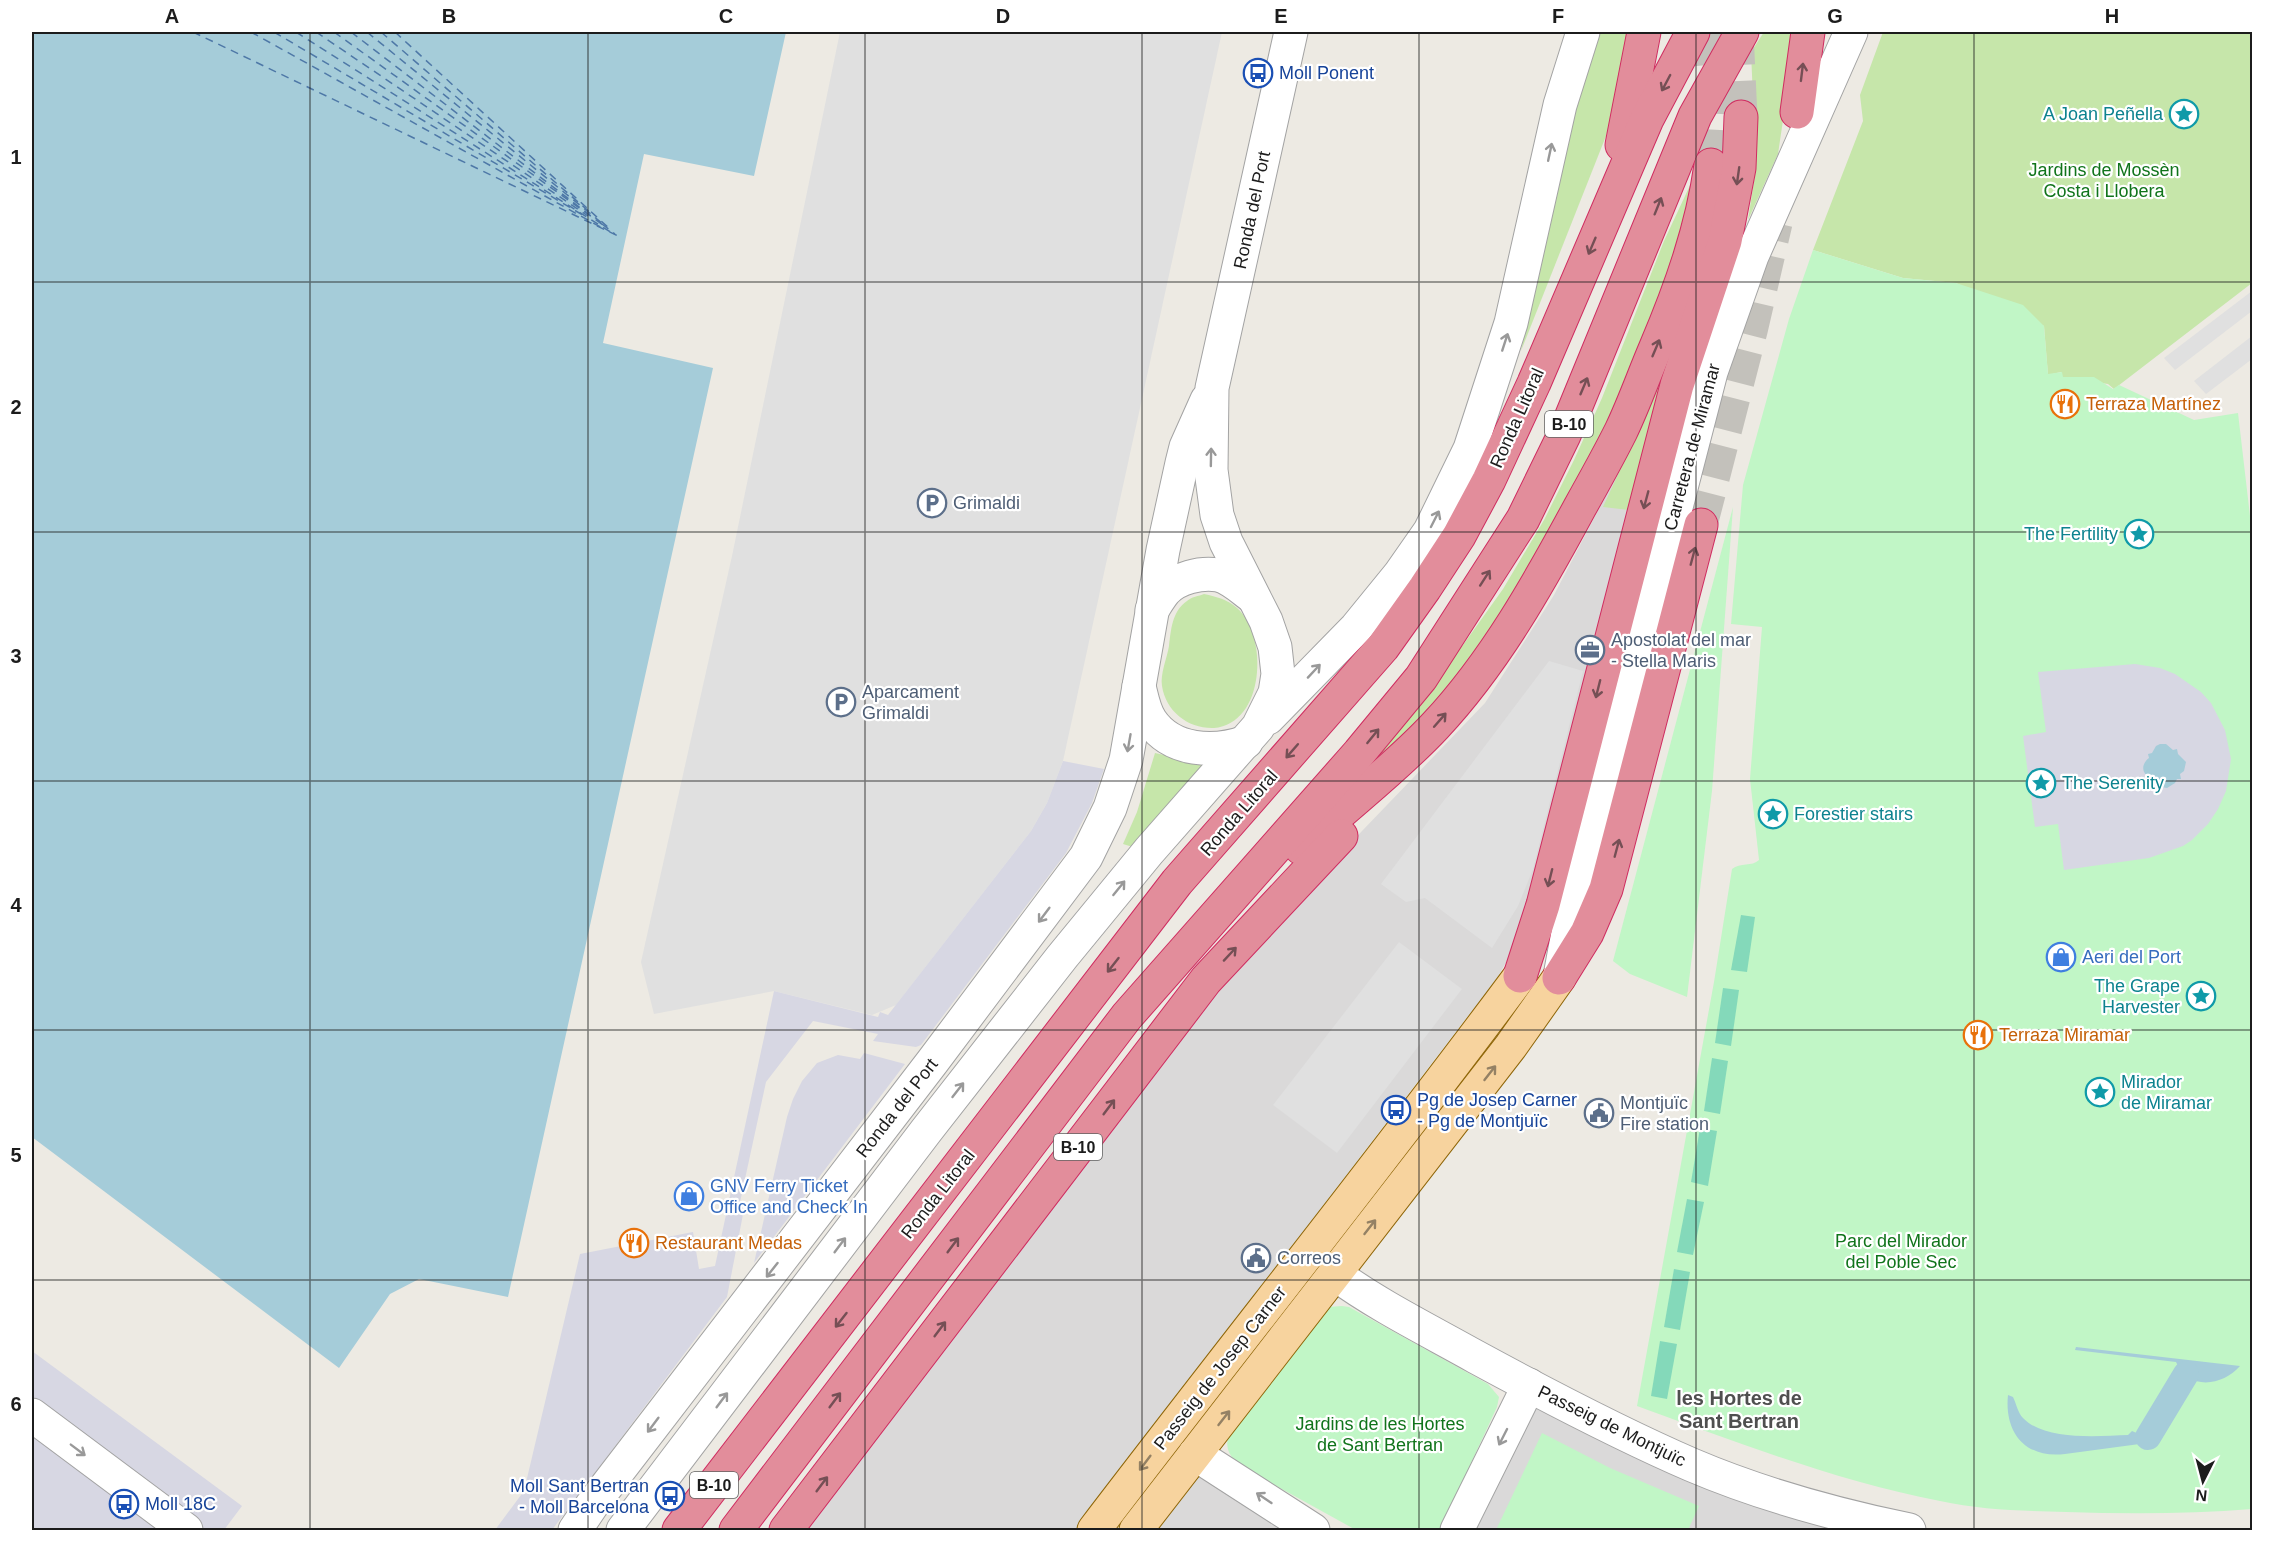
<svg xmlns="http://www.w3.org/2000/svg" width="2284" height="1562" viewBox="0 0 2284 1562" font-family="Arial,sans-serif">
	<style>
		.residential { fill: #dad9d9 }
		.grass { fill: #c6e6aa }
		.park { fill: #c1f6c6 }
		.pitch { fill: #84d9ba }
		.parking { fill: #e0e0e0 }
		.plaza { fill: #d7d7e3 }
		.water { fill: #a5ccd9 }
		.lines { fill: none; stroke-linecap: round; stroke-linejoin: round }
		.canal { stroke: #a5ccd9; stroke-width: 26 }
		.ferry { stroke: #4e78a7; stroke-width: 1.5; stroke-dasharray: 8 6; stroke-linecap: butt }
		.highway-tunnel { stroke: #c3c1bb; stroke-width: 33; stroke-dasharray: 33 16; stroke-linecap: butt }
		.minor-casing { stroke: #a3a3a3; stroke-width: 35 }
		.major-casing { stroke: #8e6507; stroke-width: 35 }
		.highway-casing { stroke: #cf2c60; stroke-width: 35 }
		.minor { stroke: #fff; stroke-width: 33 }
		.major { stroke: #f7d39e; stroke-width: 33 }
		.highway { stroke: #e28d9b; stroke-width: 33 }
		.oneway { stroke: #754f55 }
		.oneway2 { stroke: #999 }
		.oneway3 { stroke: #948164 }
		.grid { fill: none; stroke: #1c1c1c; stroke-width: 1.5; stroke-opacity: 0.55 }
		.labels { text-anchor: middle; stroke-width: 4.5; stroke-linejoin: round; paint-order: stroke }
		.shield { fill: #fff; stroke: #606060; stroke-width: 1.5 }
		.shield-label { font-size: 16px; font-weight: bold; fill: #1c1c1c }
		.transit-label { font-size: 18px; fill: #164399; stroke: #fff; text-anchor: start }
		.culture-label { font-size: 18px; fill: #0d838f; stroke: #fff; text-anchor: end }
		.park-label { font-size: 18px; fill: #10741b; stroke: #fff }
		.street-label { font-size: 18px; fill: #1c1c1c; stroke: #fff }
		.food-label { font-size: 18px; fill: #c56008; stroke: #fff; text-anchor: start }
		.service-label { font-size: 18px; fill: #4e5e75; stroke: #fff; text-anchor: start }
		.shop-label { font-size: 18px; fill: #366cbe; stroke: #fff; text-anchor: start }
		.neighbourhood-label { font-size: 20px; font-weight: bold; fill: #4f4f4f; stroke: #fff }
		.neatline { fill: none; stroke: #1c1c1c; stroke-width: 2 }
		.grid-label { font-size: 20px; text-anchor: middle; font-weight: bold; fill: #1c1c1c }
	</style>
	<rect width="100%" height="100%" fill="#edeae3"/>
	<g class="residential">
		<polygon points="1673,351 1515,947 1497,978 1075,1530 800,1530 1216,983 1485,703 1554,595 1616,476"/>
		<polygon points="1529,1385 1633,1439 1909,1530 1457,1530"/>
		<polygon points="1195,1454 1313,1530 1136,1530"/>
	</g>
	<g class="grass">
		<polygon points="1599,32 1629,32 1620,90 1606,136 1521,351 1577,103"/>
		<polygon points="1764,32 1796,32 1778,154 1748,220 1756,168 1751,52"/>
		<polygon points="1883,32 2252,32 2252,283 2114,389 2108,384 2062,377 2061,372 2048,375 2044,326 1956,283 1903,278 1813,250 1863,121 1860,95"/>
		<polygon points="1699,166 1694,209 1608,435 1513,601 1452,686 1349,794 1384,739 1463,645 1503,589 1544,520 1574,460 1602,398 1664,241"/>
		<polygon points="1672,357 1629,510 1603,507"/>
		<path d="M1204,594C1217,597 1227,599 1237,608C1269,636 1265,724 1214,728C1189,729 1166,712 1162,686C1160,674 1167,658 1169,646C1171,630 1172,611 1187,601C1191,597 1199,596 1204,594Z"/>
		<polygon points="1155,753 1209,765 1136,848 1123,844 1137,812"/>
	</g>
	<g class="park">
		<path d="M1813,250L1903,278L1956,283L2023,305L2044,326L2048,374L2062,372L2063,377H2094L2113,389L2119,385L2194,420L2238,413L2252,533V1509C2191,1514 2128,1514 2066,1512C2025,1511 1981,1510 1940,1501C1836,1481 1736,1442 1637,1406L1714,982L1732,869C1740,862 1752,867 1759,860L1750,779L1762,627L1731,624L1743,485L1789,319Z"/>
		<polygon points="1733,507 1712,791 1687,997 1630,974 1613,961"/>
		<path d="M1342,1306L1349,1307L1488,1384L1499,1397L1497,1407L1440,1530H1356L1242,1467C1230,1457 1224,1449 1229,1434L1328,1307Z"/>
		<polygon points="1542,1433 1610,1468 1699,1506 1688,1530 1496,1530"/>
	</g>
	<g class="pitch">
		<polygon points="1741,915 1755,917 1747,972 1731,970"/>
		<polygon points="1723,988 1739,990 1731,1046 1715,1043"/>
		<polygon points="1712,1058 1728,1061 1720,1114 1704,1111"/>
		<polygon points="1700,1128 1717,1131 1708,1186 1691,1182"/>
		<polygon points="1687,1199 1704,1202 1693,1255 1677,1252"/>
		<polygon points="1674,1269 1690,1272 1680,1330 1664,1327"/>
		<polygon points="1660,1341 1677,1344 1667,1399 1651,1396"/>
	</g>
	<g class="parking">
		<polygon points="840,32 1222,32 1063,761 1047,803 1031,831 896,1005 872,1015 774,991 654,1014 641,962 732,556"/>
		<polygon points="2252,291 2252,311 2175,370 2164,358"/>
		<polygon points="2252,336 2252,359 2206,394 2194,381"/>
		<polygon points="1549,661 1583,671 1533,869 1518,906 1492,948 1425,898 1406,902 1381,884"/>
		<polygon points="1399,942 1462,989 1337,1153 1273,1105"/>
	</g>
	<g class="plaza">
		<polygon points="2135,664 2160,668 2175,674 2201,692 2211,703 2225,730 2231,759 2226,791 2218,809 2208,824 2192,840 2183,846 2149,858 2064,870 2058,824 2035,827 2023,736 2046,732 2038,672"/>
		<polygon points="1063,761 1104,769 1092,803 1066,853 921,1045 916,1047 873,1041 878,1034 813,1021 766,1082 740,1202 745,1204 727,1297 552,1530 495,1530 524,1491 580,1254 693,1232 699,1269 715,1266 774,991 878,1017 880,1012 888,1015 1031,831 1047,803"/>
		<polygon points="864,1053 905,1064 754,1263 787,1117 793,1099 802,1081 817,1063 838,1055 860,1059"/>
		<polygon points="32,1351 242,1506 224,1530 206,1530 32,1400"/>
		<polygon points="32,1430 163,1530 32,1530"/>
	</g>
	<g class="water">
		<polygon points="32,32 786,32 754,176 644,154 603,343 713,368 508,1297 419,1279 390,1294 339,1368 32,1137"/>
		<path d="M2160,744H2166L2173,750L2177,749L2178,754L2186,762L2184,771L2180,774L2181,779H2177L2175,783L2167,788L2161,787L2156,782H2152L2151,778C2141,774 2141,764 2149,758L2148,754L2152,753L2156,746Z"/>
		<path d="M2076,1347L2240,1366C2223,1386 2188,1391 2176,1362L2075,1350Z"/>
		<path d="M2008,1395L2013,1397C2016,1403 2018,1413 2023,1418C2045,1441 2098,1436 2128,1435L2132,1431L2150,1439L2147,1443L2065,1454C2026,1459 2004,1433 2008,1395Z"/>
	</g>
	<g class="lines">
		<polyline class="canal" points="2148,1437 2186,1374"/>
		<g class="ferry">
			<polyline points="193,32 618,236"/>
			<polyline points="251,32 604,229"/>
			<polyline points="274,32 586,217"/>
			<polyline points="296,32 612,233"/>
			<polyline points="316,32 588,216"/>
			<polyline points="334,32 603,225"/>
			<polyline points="351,32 591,216"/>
			<polyline points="367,32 603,224"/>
			<polyline points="381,32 592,214"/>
			<polyline points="395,32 611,230"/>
			<polyline points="602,224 615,234"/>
		</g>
		<g class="highway-tunnel">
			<polyline points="1707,32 1714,110 1711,165"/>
			<polyline points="1737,32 1741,117"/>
			<polyline points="1701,525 1751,331 1776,223"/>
		</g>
		<g class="minor-casing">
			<g id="minor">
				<path d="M1152,610C1156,604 1160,597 1165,591C1177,578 1201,572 1218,575C1231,578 1242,589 1253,597"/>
				<path d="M1139,686C1142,698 1144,711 1151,721C1172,752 1214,753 1246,742"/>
				<polyline points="1268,718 1356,628 1400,574 1430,531 1470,449 1511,323 1560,105 1583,32"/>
				<polyline points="1560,976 1578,879 1610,762 1711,372 1752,256 1851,32"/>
				<path d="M1335,1274C1379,1306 1428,1330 1476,1357C1546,1395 1618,1433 1692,1465C1760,1494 1837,1515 1909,1530"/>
				<polyline points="32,1415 186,1530"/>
				<polyline points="1195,1454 1313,1530"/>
				<polyline points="575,1530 592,1505 933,1061 1086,857 1110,808 1126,760 1163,550 1182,463 1186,447 1207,400"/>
				<polyline points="623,1530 926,1131 1062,957 1149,851 1258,727 1275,693 1278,674 1275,647 1266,621 1226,542 1217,515 1211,470 1212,388 1291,32"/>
				<polyline points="1457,1530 1529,1385"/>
			</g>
		</g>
		<g class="major-casing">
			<g id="major">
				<path d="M1094,1530C1235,1345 1381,1163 1520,976"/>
				<polyline points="1136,1530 1511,1046 1559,978"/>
			</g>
		</g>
		<g class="highway-casing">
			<g id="highway">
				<polyline points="1797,112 1808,32"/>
				<polyline points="1622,145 1644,32"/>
				<path d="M1301,848C1345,806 1394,770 1435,726C1495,662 1539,583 1580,507C1594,482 1608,457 1621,431C1634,404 1644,375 1656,347C1681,288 1702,229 1711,165"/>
				<polyline points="1520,976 1543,905 1677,385 1725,241 1739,168 1741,117"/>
				<polyline points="1559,978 1587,933 1606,889 1701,525"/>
				<polyline points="679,1530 1177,882 1383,647 1425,588 1459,536 1489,480 1534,383 1647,119 1693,32"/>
				<polyline points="736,1530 1127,1016 1359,753 1421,678 1523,519 1564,435 1695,116 1742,32"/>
				<polyline points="786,1530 1206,980 1341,836"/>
			</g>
		</g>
		<use href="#minor" class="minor"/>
		<use href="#major" class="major"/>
		<use href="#highway" class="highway"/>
	</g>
	<defs><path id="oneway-shaft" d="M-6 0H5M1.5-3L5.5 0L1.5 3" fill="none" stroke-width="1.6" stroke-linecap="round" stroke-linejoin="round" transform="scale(1.5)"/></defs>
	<g class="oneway">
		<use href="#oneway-shaft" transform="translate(1802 72) rotate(-83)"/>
		<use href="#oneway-shaft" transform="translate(1666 83) rotate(118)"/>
		<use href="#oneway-shaft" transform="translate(1738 176) rotate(98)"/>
		<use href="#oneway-shaft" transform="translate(1658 206) rotate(-68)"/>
		<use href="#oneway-shaft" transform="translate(1592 246) rotate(113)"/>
		<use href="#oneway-shaft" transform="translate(1656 348) rotate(-67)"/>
		<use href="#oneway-shaft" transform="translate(1584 386) rotate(-67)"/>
		<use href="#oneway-shaft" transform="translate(1646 500) rotate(105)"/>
		<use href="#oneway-shaft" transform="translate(1693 556) rotate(-75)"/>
		<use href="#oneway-shaft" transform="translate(1485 578) rotate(-57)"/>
		<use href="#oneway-shaft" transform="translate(1598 689) rotate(104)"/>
		<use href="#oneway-shaft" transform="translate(1440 720) rotate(-49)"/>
		<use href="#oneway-shaft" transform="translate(1373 736) rotate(-51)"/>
		<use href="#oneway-shaft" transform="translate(1292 751) rotate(131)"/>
		<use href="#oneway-shaft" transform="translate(1617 848) rotate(-75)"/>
		<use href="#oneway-shaft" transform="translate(1550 878) rotate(104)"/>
		<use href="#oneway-shaft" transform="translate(1230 954) rotate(-47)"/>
		<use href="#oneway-shaft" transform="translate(1113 965) rotate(128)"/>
		<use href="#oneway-shaft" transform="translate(1109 1107) rotate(-53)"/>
		<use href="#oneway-shaft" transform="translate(953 1245) rotate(-53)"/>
		<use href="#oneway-shaft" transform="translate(841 1320) rotate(128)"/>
		<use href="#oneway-shaft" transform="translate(940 1329) rotate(-53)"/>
		<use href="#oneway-shaft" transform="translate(835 1400) rotate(-53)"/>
		<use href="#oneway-shaft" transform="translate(822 1484) rotate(-53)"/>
	</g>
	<g class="oneway2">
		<use href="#oneway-shaft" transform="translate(1550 152) rotate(-78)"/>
		<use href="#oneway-shaft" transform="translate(1505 342) rotate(-72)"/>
		<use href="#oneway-shaft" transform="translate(1211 457) rotate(-89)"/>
		<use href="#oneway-shaft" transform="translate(1435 519) rotate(-63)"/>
		<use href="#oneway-shaft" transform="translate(1314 671) rotate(-47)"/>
		<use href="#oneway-shaft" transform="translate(1129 743) rotate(100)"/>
		<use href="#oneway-shaft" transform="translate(1119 888) rotate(-51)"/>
		<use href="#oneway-shaft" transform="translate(1044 915) rotate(127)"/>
		<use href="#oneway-shaft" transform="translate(958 1090) rotate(-52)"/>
		<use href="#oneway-shaft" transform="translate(840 1245) rotate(-53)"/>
		<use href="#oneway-shaft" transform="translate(772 1270) rotate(128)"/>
		<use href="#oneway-shaft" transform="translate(722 1400) rotate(-53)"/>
		<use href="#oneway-shaft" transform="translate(653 1425) rotate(127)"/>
		<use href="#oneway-shaft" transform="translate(1503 1437) rotate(117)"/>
		<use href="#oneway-shaft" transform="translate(78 1450) rotate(37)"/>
		<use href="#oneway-shaft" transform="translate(1264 1498) rotate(-146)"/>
	</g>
	<g class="oneway3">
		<use href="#oneway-shaft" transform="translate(1490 1073) rotate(-52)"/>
		<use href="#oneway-shaft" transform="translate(1370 1227) rotate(-52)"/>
		<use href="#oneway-shaft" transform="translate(1224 1418) rotate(-52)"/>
		<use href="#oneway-shaft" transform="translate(1145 1463) rotate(127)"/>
	</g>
	<path class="grid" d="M310,32V1530M588,32V1530M865,32V1530M1142,32V1530M1419,32V1530M1696,32V1530M1974,32V1530M32,282H2252M32,532H2252M32,781H2252M32,1030H2252M32,1280H2252"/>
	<defs>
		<g id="bus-ring" transform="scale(1.5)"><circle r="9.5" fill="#fff" stroke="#1a4fb4" stroke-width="1.5"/><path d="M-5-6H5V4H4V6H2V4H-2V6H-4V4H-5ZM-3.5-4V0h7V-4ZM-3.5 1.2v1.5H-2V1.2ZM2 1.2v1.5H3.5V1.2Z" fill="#1a4fb4"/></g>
		<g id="sight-ring" transform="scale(1.5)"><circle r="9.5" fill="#fff" stroke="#0f9aa8" stroke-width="1.5"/><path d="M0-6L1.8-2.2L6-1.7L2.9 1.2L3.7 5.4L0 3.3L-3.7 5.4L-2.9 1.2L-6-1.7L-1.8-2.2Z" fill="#0f9aa8"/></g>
		<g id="restaurant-ring" transform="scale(1.5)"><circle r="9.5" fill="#fff" stroke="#e8710a" stroke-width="1.5"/><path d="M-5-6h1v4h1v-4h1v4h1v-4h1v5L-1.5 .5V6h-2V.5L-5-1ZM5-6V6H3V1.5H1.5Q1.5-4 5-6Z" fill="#e8710a"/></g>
		<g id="parking-ring" transform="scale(1.5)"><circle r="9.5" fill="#fff" stroke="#5c6f8a" stroke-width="1.5"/><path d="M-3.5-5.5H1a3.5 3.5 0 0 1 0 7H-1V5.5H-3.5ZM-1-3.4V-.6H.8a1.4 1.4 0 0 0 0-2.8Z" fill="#5c6f8a"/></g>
		<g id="office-ring" transform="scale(1.5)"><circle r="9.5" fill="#fff" stroke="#5c6f8a" stroke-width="1.5"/><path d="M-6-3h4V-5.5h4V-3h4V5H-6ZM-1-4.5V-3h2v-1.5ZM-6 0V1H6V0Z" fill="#5c6f8a"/></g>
		<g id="shop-ring" transform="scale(1.5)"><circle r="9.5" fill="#fff" stroke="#3f7fe0" stroke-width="1.5"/><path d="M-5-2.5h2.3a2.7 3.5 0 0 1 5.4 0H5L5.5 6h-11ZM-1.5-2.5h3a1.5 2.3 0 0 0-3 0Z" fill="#3f7fe0"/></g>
		<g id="civic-ring" transform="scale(1.5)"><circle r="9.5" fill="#fff" stroke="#5c6f8a" stroke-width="1.5"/><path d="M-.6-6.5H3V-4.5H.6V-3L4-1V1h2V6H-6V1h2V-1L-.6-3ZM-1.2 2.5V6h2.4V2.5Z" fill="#5c6f8a"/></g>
	</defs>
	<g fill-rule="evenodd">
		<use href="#bus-ring" x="1258" y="73"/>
		<use href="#sight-ring" x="2184" y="114"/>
		<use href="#restaurant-ring" x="2065" y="404"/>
		<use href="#parking-ring" x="932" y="503"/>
		<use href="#sight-ring" x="2139" y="534"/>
		<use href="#office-ring" x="1590" y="650"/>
		<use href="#parking-ring" x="841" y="702"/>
		<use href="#sight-ring" x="2041" y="783"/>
		<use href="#sight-ring" x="1773" y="814"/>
		<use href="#shop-ring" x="2061" y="957"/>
		<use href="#sight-ring" x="2201" y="996"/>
		<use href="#restaurant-ring" x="1978" y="1035"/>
		<use href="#sight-ring" x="2100" y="1092"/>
		<use href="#bus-ring" x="1396" y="1110"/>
		<use href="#civic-ring" x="1599" y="1113"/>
		<use href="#shop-ring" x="689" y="1196"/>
		<use href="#restaurant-ring" x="634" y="1243"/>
		<use href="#civic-ring" x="1256" y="1258"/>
		<use href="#bus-ring" x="670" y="1496"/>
		<use href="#bus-ring" x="124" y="1504"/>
	</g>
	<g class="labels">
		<g class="shield">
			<rect x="1545" y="411" width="48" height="26" rx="4.5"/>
			<rect x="1054" y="1134" width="48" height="26" rx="4.5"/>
			<rect x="690" y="1472" width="48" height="26" rx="4.5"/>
		</g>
		<g class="shield-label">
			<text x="1569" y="430">B-10</text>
			<text x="1078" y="1153">B-10</text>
			<text x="714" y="1491">B-10</text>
		</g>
		<g class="transit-label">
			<text x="1279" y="79">Moll Ponent</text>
			<text x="1417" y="1106">Pg de Josep Carner<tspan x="1417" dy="21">- Pg de Montjuïc</tspan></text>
			<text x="649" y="1492" text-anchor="end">Moll Sant Bertran<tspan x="649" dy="21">- Moll Barcelona</tspan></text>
			<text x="145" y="1510">Moll 18C</text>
		</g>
		<g class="culture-label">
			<text x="2163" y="120">A Joan Peñella</text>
			<text x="2118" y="540">The Fertility</text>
			<text x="2062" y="789" text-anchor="start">The Serenity</text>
			<text x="1794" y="820" text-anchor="start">Forestier stairs</text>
			<text x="2180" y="992">The Grape<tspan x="2180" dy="21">Harvester</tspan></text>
			<text x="2121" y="1088" text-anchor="start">Mirador<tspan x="2121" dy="21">de Miramar</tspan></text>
		</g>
		<g class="park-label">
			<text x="2104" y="176">Jardins de Mossèn<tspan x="2104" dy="21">Costa i Llobera</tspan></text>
			<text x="1901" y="1247">Parc del Mirador<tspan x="1901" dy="21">del Poble Sec</tspan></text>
			<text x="1380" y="1430">Jardins de les Hortes<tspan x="1380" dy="21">de Sant Bertran</tspan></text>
		</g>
		<g class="street-label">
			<text transform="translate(1252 210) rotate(-78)" y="6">Ronda del Port</text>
			<text transform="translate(1517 418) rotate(-66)" y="6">Ronda Litoral</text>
			<text transform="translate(1692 447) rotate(-75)" y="6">Carretera de Miramar</text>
			<text transform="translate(1239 813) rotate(-49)" y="6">Ronda Litoral</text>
			<text transform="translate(897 1108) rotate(-52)" y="6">Ronda del Port</text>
			<text transform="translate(938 1194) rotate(-52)" y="6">Ronda Litoral</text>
			<text transform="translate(1220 1368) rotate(-52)" y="6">Passeig de Josep Carner</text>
			<text transform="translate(1612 1426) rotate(26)" y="6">Passeig de Montjuïc</text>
		</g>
		<g class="food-label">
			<text x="2086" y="410">Terraza Martínez</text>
			<text x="1999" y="1041">Terraza Miramar</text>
			<text x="655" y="1249">Restaurant Medas</text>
		</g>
		<g class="service-label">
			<text x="953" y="509">Grimaldi</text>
			<text x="1611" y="646">Apostolat del mar<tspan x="1611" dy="21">- Stella Maris</tspan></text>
			<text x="862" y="698">Aparcament<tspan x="862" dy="21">Grimaldi</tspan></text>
			<text x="1620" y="1109">Montjuïc<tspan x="1620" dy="21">Fire station</tspan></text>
			<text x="1277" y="1264">Correos</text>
		</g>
		<g class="shop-label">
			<text x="2082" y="963">Aeri del Port</text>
			<text x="710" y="1192">GNV Ferry Ticket<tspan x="710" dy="21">Office and Check In</tspan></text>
		</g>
		<g class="neighbourhood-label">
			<text x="1739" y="1405">les Hortes de<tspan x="1739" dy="23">Sant Bertran</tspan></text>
		</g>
	</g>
	<rect width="2284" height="1562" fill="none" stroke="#ffffff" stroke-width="66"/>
	<g transform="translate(2203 1481) rotate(186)" stroke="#ffffff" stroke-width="4.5" paint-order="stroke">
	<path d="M0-4.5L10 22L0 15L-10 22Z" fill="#1c1c1c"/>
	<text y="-9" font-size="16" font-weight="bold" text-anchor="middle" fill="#1c1c1c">N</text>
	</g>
	<rect x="33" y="33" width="2218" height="1496" class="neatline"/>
	<g class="grid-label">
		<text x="172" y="23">A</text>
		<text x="449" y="23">B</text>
		<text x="726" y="23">C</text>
		<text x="1003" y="23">D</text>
		<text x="1281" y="23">E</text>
		<text x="1558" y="23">F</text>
		<text x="1835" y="23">G</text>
		<text x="2112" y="23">H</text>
		<text x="16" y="164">1</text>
		<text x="16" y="414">2</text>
		<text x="16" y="663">3</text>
		<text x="16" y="912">4</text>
		<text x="16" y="1162">5</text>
		<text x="16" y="1411">6</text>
	</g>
</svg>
